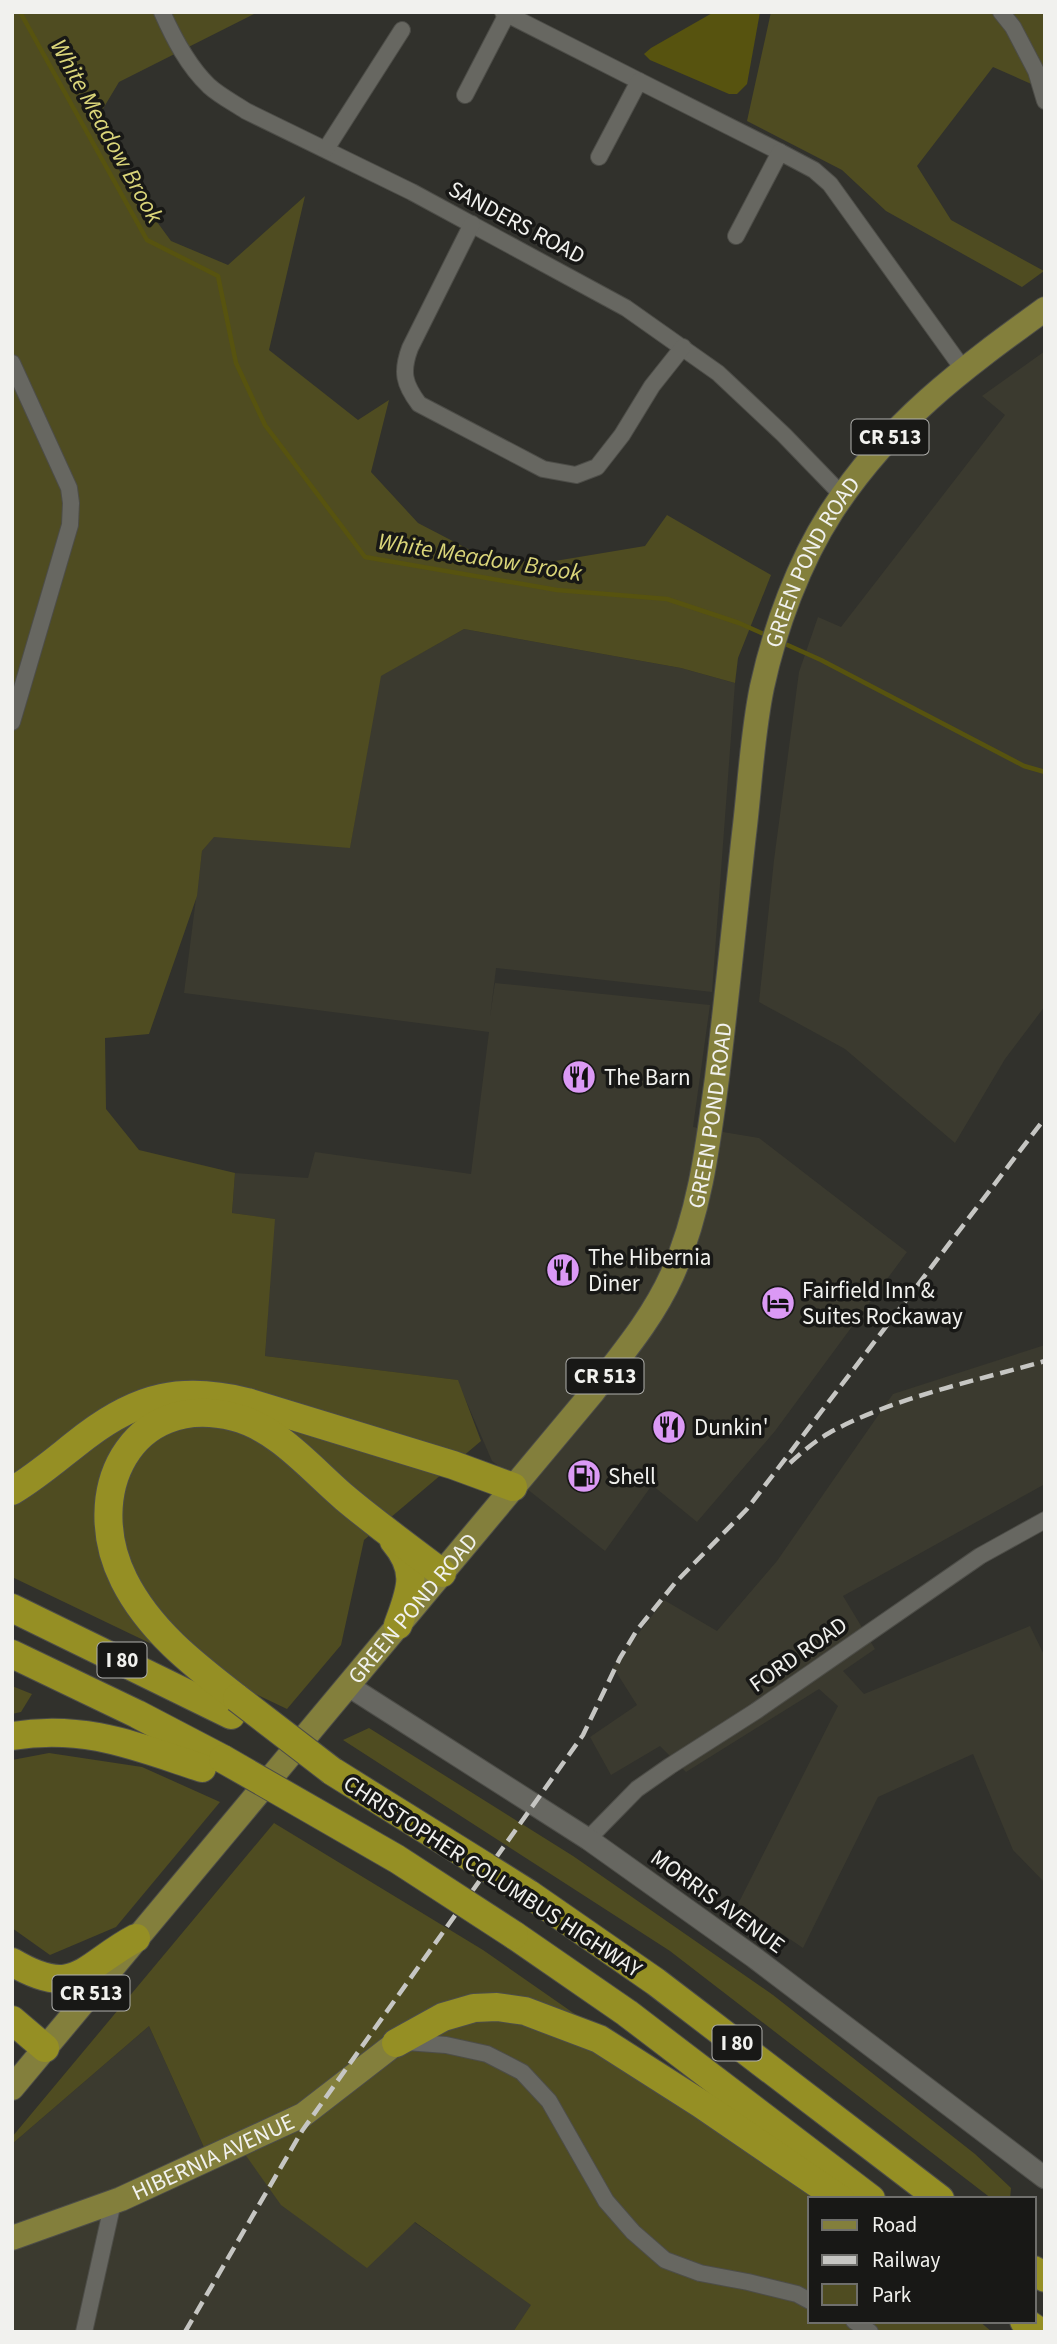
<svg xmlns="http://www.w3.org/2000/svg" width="1057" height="2344" viewBox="0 0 1057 2344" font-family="'Source Sans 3',sans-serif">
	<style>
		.built { fill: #3b3a2f }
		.green { fill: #4f4c21 }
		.water { fill: #57530f }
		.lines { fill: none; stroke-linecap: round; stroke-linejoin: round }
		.stream { stroke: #57530f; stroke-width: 4.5 }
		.street-casing { stroke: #4d4d48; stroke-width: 18 }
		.secondary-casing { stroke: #4d4d48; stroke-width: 23 }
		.primary-casing { stroke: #4d4d48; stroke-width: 26 }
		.highway-casing { stroke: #4d4d48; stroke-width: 30 }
		.street { stroke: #676761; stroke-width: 16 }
		.secondary { stroke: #676761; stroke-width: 21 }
		.primary { stroke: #837f3c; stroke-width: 24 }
		.highway { stroke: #958f24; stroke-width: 28 }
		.rail { stroke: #c6c6c3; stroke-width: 4.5; stroke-dasharray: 14 7; stroke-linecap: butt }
		.highway-bridge-casing { stroke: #4d4d48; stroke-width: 30; stroke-linecap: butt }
		.highway-bridge { stroke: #958f24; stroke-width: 28 }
		.labels { text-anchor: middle; stroke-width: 7; stroke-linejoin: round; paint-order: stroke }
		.shield { fill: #181816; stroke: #b0b0ad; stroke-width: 2 }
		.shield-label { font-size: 21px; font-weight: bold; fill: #f1f1ee }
		.street-label { font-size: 23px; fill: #f1f1ee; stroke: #181816 }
		.poi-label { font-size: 23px; fill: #f1f1ee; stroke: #181816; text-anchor: start }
		.water-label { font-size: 24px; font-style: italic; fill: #dad579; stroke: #181816 }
	</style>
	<rect width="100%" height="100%" fill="#31312c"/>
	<g class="built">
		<polygon points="1045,351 1045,1006 1005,1059 955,1143 845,1049 759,1002 774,860 799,672 818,617 841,627 1005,415 982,396"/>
		<polygon points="464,629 681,668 735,683 712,992 496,968 490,1017 495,983 710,1005 693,1127 759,1138 907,1252 775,1431 697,1522 652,1485 605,1551 492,1461 457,1380 265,1356 274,1219 232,1213 235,1173 308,1178 315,1152 471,1174 489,1032 184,993 202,851 214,836 350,847 380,676"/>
		<polygon points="1045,1345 1045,1484 843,1596 875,1649 843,1671 864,1694 1030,1626 1045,1657 1045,1883 1013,1850 973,1754 878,1797 803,1948 738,1904 838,1706 819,1689 686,1772 660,1746 611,1775 590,1737 637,1705 613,1667 664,1600 717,1631 777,1561 893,1394"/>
		<polygon points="149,2026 212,2165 242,2149 414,2222 532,2305 513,2332 12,2332 12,2144"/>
	</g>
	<g class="green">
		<polygon points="12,12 258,12 119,82 98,117 111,159 171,241 228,265 305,196 269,350 358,420 389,400 371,472 418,523 491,561 555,561 645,546 667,515 771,575 738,658 735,683 681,668 464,629 381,676 350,848 214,837 202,851 197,896 149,1034 105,1038 106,1109 139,1150 235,1173 232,1213 275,1219 265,1356 458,1380 481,1441 364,1540 341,1645 287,1709 12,1577"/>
		<polygon points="771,12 1045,12 1045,90 993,67 917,166 951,220 1044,271 1022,287 886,211 842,170 747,121"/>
		<polygon points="12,1686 32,1694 21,1712 12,1714"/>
		<polygon points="369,1728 573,1856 773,1995 975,2154 1011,2188 1010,2199 992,2199 670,1951 343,1740"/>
		<polygon points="49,1753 142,1767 220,1802 116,1927 50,1955 12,1928 12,1760"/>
		<polygon points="274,1823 483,1950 615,2042 819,2199 810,2199 810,2321 979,2321 992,2332 513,2332 531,2305 415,2222 367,2268 281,2205 242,2150 212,2165 149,2026 12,2144 12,2137"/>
	</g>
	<polygon class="water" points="714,12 760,12 747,84 737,94 729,94 650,60 644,54 651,48"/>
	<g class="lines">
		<g class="stream">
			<polyline points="20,12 147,240 218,276 236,363 265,425 365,557 557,590 667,599 739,623 766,635"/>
			<polyline points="783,643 821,660 1024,766 1045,772"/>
		</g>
		<g class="street-casing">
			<g id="street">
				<path d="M162,12C174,39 188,66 209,86C220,96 234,103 246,111L412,192L626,308L718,373L784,435L843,496"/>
				<polyline points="503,12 639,81"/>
				<polyline points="1001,12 1013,27 1036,71 1045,101"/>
				<polyline points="465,95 507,14"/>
				<polyline points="326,149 402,30"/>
				<polyline points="599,157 639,81 780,152"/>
				<path d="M472,224L410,348C401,372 404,384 419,404L543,469L576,475L597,467L622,435L652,386L683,347"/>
				<polyline points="736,236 780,152 814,170 830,184 963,369"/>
				<polyline points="12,363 69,488 71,503 70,525 12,722"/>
				<polyline points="588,1839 637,1789 670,1766 756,1711 980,1556 1045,1520"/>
				<polyline points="406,2042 446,2045 487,2054 522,2072 549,2101 606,2201 633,2232 665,2260 700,2273 748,2282 797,2294 810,2301"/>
				<polyline points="854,2321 870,2332"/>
				<polyline points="84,2332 113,2202"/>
			</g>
		</g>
		<g class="secondary-casing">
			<polyline id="secondary" points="347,1685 588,1839 755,1958 1045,2178"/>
		</g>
		<g class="primary-casing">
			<g id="primary">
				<path id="s1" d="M12,2088L593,1392C622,1354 652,1319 672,1275C700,1212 708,1145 717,1078C727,997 735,915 744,834C750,785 752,735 762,687C775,627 799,562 832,511C890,422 961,370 1045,309"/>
				<path id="s2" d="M12,2238L121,2199L303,2115L396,2043"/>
			</g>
		</g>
		<g class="highway-casing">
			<g id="highway">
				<path d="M12,1491C39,1475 61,1455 86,1436C139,1396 182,1386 247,1402L453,1465L513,1487"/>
				<path d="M394,1541C420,1572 410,1591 398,1625"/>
				<polyline points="12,1608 231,1715"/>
				<polyline points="12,1654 137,1714 223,1759"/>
				<path d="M237,1698C193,1664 149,1630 124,1580C81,1494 130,1391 234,1417C278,1428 312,1470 345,1498C376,1524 409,1548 442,1573"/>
				<path d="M12,1736C84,1724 135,1746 202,1768"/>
				<polyline points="332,1771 486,1867"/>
				<polyline points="529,1894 656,1982 940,2199"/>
				<polyline points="514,1935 627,2013 871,2199"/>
				<path d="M12,1962C76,2000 83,1966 136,1938"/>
				<polyline points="12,2020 45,2048"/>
				<polyline points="396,2043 443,2017 474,2008 497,2007 525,2011 599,2039 701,2104 840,2199"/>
				<polyline points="1034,2270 1045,2278"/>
				<polyline points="1024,2321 1040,2332"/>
			</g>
		</g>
		<use href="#street" class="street"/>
		<use href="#secondary" class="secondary"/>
		<use href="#primary" class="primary"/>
		<use href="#highway" class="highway"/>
		<g class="rail">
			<path d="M790,1463C802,1452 815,1441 829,1433C892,1398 975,1381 1045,1361"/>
			<polyline points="185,2332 302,2131 583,1735 620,1658 637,1630 675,1583 747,1509 1045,1118"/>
		</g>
		<g class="highway-bridge-casing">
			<g id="highway-bridge">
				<polyline points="237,1698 332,1771"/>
				<polyline points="223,1759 397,1859 514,1935"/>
				<polyline points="486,1867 529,1894"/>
			</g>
		</g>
		<use href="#highway-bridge" class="highway-bridge"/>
	</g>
	<defs>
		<g id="restaurant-disc" transform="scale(1.75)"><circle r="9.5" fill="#db99f5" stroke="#181816"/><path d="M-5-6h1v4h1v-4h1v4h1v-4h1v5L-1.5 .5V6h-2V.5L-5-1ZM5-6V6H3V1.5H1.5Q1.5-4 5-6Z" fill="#111"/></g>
		<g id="hotel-disc" transform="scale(1.75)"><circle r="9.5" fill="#db99f5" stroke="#181816"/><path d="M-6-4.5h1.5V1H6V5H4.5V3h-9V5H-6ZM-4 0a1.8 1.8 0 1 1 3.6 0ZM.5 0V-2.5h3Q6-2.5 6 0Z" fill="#111"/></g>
		<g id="fuel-disc" transform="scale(1.75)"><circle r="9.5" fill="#db99f5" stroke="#181816"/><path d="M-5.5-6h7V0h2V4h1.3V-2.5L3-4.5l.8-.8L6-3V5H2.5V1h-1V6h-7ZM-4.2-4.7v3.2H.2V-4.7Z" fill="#111"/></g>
	</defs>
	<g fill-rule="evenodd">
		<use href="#restaurant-disc" x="579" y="1077"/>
		<use href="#restaurant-disc" x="563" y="1270"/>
		<use href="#hotel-disc" x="778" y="1303"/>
		<use href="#restaurant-disc" x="669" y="1427"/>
		<use href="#fuel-disc" x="584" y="1476"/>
	</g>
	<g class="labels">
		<g class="shield">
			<rect x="851.5" y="419.5" width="77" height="35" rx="5"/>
			<rect x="566.5" y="1358.5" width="77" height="35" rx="5"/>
			<rect x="97.5" y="1642.5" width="49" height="35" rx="5"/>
			<rect x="52.5" y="1975.5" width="77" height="35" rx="5"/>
			<rect x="712.5" y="2025.5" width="49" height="35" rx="5"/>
		</g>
		<g class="shield-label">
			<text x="890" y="444">CR 513</text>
			<text x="605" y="1383">CR 513</text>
			<text x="122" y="1667">I 80</text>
			<text x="91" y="2000">CR 513</text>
			<text x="737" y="2050">I 80</text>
		</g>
		<g class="street-label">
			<text transform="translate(517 222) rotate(28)" y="8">SANDERS ROAD</text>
			<text dy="8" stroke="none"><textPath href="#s1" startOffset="1780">GREEN POND ROAD</textPath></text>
			<text dy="8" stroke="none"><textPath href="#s1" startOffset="1213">GREEN POND ROAD</textPath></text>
			<text dy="8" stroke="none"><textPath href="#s1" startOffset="625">GREEN POND ROAD</textPath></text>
			<text transform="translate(798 1654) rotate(-35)" y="8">FORD ROAD</text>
			<text transform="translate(493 1876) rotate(33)" y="8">CHRISTOPHER COLUMBUS HIGHWAY</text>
			<text transform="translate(718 1901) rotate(36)" y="8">MORRIS AVENUE</text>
			<text dy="8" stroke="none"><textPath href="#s2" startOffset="217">HIBERNIA AVENUE</textPath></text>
		</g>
		<g class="poi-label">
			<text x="604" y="1085">The Barn</text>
			<text x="588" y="1265">The Hibernia<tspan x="588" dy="26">Diner</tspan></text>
			<text x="802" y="1298">Fairfield Inn &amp;<tspan x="802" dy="26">Suites Rockaway</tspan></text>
			<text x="694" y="1435">Dunkin'</text>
			<text x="608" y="1484">Shell</text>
		</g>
		<g class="water-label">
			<text transform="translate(107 131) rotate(61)" y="8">White Meadow Brook</text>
			<text transform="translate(480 557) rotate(9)" y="8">White Meadow Brook</text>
		</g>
	</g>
	<rect width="1057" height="2344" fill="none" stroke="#f1f1ee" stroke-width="28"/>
	<rect x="808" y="2197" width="228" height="126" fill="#181816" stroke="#6f6f6c" stroke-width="2"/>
	<rect x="822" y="2220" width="35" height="10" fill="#837f3c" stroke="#6f6f6c" stroke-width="2"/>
	<text x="872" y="2232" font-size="21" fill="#f1f1ee">Road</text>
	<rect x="822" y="2255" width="35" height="10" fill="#c6c6c3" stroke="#6f6f6c" stroke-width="2"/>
	<text x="872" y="2267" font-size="21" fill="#f1f1ee">Railway</text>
	<rect x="822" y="2284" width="35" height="21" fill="#4f4c21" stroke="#6f6f6c" stroke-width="2"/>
	<text x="872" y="2302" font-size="21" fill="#f1f1ee">Park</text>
</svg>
